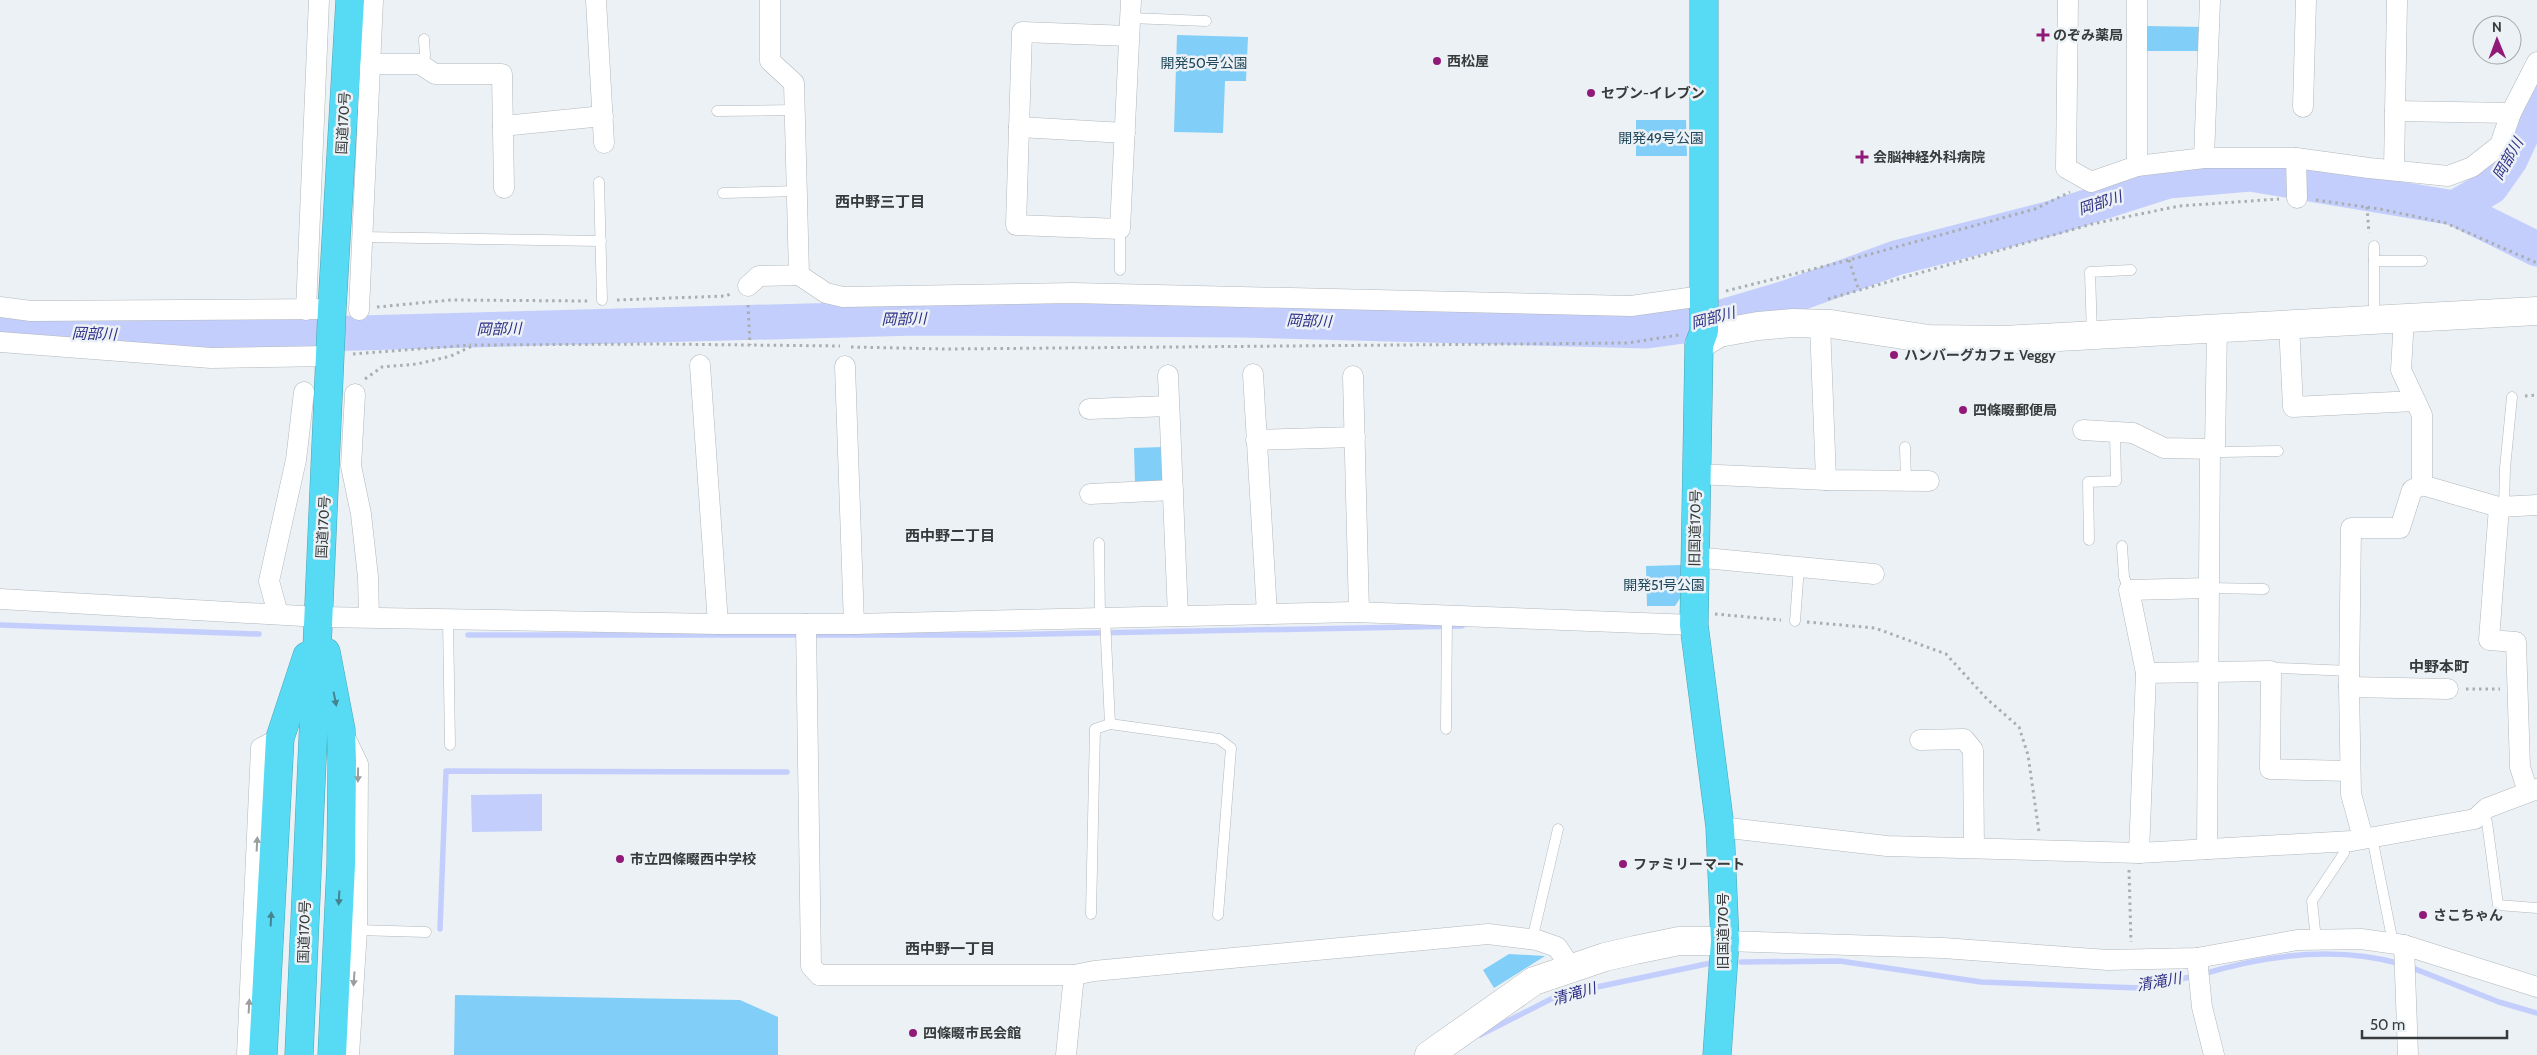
<svg xmlns="http://www.w3.org/2000/svg" width="2537" height="1055" viewBox="0 0 2537 1055" font-family="Cabin,'Noto Sans JP',sans-serif">
	<style>
		.green { fill: #81cef8 }
		.water { fill: #c4cefd }
		.lines { fill: none; stroke-linecap: round; stroke-linejoin: round }
		.stream { stroke: #c4cefd; stroke-width: 5.5 }
		.river { stroke: #c4cefd; stroke-width: 35 }
		.lane-casing { stroke: #b2b7bb; stroke-width: 11 }
		.street-casing { stroke: #b2b7bb; stroke-width: 21 }
		.secondary-casing { stroke: #b2b7bb; stroke-width: 29 }
		.highway-casing { stroke: #4ca3b4; stroke-width: 29 }
		.path { stroke: #a9aeb0; stroke-width: 3; stroke-dasharray: 2.5 4; stroke-linecap: butt }
		.lane { stroke: #fff; stroke-width: 10 }
		.street { stroke: #fff; stroke-width: 20 }
		.secondary { stroke: #fff; stroke-width: 28 }
		.highway { stroke: #57dbf5; stroke-width: 28 }
		.oneway { fill: #46838f }
		.oneway2 { fill: #9c9d9e }
		.poi-dot { fill: #911a78; stroke: #ebf1f4; stroke-width: 2 }
		.labels { text-anchor: middle; stroke-width: 5; stroke-linejoin: round; paint-order: stroke }
		.poi-label { font-size: 14px; font-weight: bold; fill: #383b3c; stroke: #ebf1f4; text-anchor: start }
		.park-label { font-size: 14px; fill: #22495e; stroke: #ebf1f4 }
		.street-label { font-size: 14px; fill: #383b3c; stroke: #ebf1f4 }
		.water-label { font-size: 15px; font-style: italic; fill: #2e2f86; stroke: #ebf1f4 }
		.neighbourhood-label { font-size: 15px; font-weight: bold; fill: #383b3c; stroke: #ebf1f4 }
	</style>
	<rect width="100%" height="100%" fill="#ebf1f4"/>
	<g class="green">
		<polygon points="2147,26 2202,27 2201,51 2147,51"/>
		<polygon points="1177,35 1248,37 1246,81 1225,81 1223,133 1174,132"/>
		<polygon points="1636,120 1686,120 1687,156 1636,156"/>
		<polygon points="1162,447 1164,482 1135,483 1134,448"/>
		<polygon points="1681,565 1681,597 1675,606 1647,606 1646,566"/>
		<polygon points="1509,954 1545,956 1494,988 1483,970"/>
		<polygon points="455,995 740,1000 778,1017 778,1055 454,1055"/>
	</g>
	<polygon class="water" points="542,794 542,831 472,832 471,795"/>
	<g class="lines">
		<g class="stream">
			<polyline points="0,625 259,634"/>
			<polyline points="468,635 986,635 1462,626"/>
			<polyline points="440,929 446,771 787,772"/>
			<polyline points="1741,962 1840,961 1981,982 2081,986 2141,988 2194,976"/>
			<polyline points="2410,967 2499,1002 2537,1013"/>
			<path d="M2203,974C2266,955 2337,946 2401,964"/>
			<polyline points="1480,1035 1559,995 1711,963"/>
		</g>
		<g class="river">
			<polyline points="2454,208 2491,187 2510,160 2537,102"/>
			<polyline points="0,333 247,336 916,318 1243,320 1647,331 1698,324 1789,297 1896,258 2052,218 2168,181 2250,174 2454,208 2537,249"/>
		</g>
		<g class="lane-casing">
			<g id="lane">
				<polyline points="1130,18 1206,21"/>
				<polyline points="420,64 425,56 424,39"/>
				<polyline points="717,111 795,110"/>
				<polyline points="599,182 602,300"/>
				<polyline points="723,193 797,191"/>
				<polyline points="362,237 601,241"/>
				<polyline points="2374,261 2422,261"/>
				<polyline points="1120,270 1120,229"/>
				<polyline points="2374,318 2374,246"/>
				<polyline points="2092,335 2090,272 2131,270"/>
				<polyline points="1905,447 1906,481"/>
				<polyline points="2215,449 2221,452 2278,451"/>
				<polyline points="2504,507 2505,468 2512,397"/>
				<polyline points="2089,540 2088,482 2116,481 2115,432"/>
				<polyline points="1099,543 1100,618"/>
				<polyline points="2122,546 2124,577 2129,590"/>
				<polyline points="2209,588 2264,589"/>
				<polyline points="1105,618 1110,724"/>
				<polyline points="448,619 450,745"/>
				<polyline points="1795,621 1799,567"/>
				<polyline points="2271,671 2279,668 2350,671"/>
				<polyline points="1446,729 1447,614"/>
				<polyline points="2480,814 2487,822 2498,905 2537,908"/>
				<polyline points="2372,837 2393,943"/>
				<polyline points="1091,914 1095,729 1110,724 1219,739 1231,748 1218,915"/>
				<polyline points="357,930 426,932"/>
				<polyline points="1532,940 1558,829"/>
				<polyline points="2316,940 2312,901 2344,853 2344,841"/>
			</g>
		</g>
		<g class="street-casing">
			<g id="street">
				<polyline points="596,0 604,143"/>
				<polyline points="2068,0 2066,168 2091,182 2137,166 2204,158 2296,158 2369,168 2448,176 2472,167 2500,145 2511,113 2537,62"/>
				<polyline points="1129,36 1022,32 1016,225 1120,229 1131,0"/>
				<polyline points="370,64 420,64 435,74 502,74 504,188"/>
				<polyline points="2303,107 2306,0"/>
				<polyline points="2395,111 2511,113"/>
				<polyline points="503,126 603,116"/>
				<polyline points="1019,127 1125,133"/>
				<polyline points="2204,158 2210,0"/>
				<polyline points="2296,158 2297,198"/>
				<polyline points="2137,166 2137,0"/>
				<polyline points="2394,170 2397,0"/>
				<polyline points="799,275 826,293 843,297 1073,293 1631,306 1702,296"/>
				<polyline points="748,286 759,276 799,275 794,83 770,61 770,0"/>
				<polyline points="0,307 31,311 332,309"/>
				<polyline points="306,310 319,0"/>
				<polyline points="359,310 373,0"/>
				<polyline points="2404,317 2401,370 2422,415 2422,485 2499,507 2537,505"/>
				<polyline points="1820,324 1826,480"/>
				<polyline points="2289,324 2293,407 2415,401"/>
				<polyline points="0,342 211,358 331,356"/>
				<polyline points="700,365 718,624"/>
				<polyline points="845,366 854,624"/>
				<polyline points="1253,374 1267,614"/>
				<polyline points="1168,375 1178,616"/>
				<polyline points="1353,376 1359,612"/>
				<polyline points="355,394 351,466 361,514 368,577 369,617"/>
				<polyline points="1089,409 1169,406"/>
				<polyline points="2083,430 2133,433 2164,448 2215,449 2217,328"/>
				<polyline points="1256,440 1355,437"/>
				<polyline points="1696,474 1826,480 1929,481"/>
				<polyline points="1090,494 1173,490"/>
				<polyline points="2499,507 2489,640 2516,642 2520,767 2528,792"/>
				<polyline points="1694,557 1874,574"/>
				<polyline points="0,599 320,617 718,624 854,624 1355,612 1694,625"/>
				<polyline points="278,614 269,581 296,460 304,392"/>
				<polyline points="806,624 811,966 819,975 1074,975 1094,971 1488,934 1537,940 1557,947 1572,969"/>
				<polyline points="2146,673 2271,671 2270,769 2349,771"/>
				<polyline points="2349,687 2351,528 2400,528 2412,490 2422,485"/>
				<polyline points="343,733 358,764 357,930 349,1055"/>
				<polyline points="1920,740 1964,739 1973,750 1974,848"/>
				<polyline points="1720,827 1887,846 2139,853 2352,841 2475,819 2487,808 2537,789"/>
				<polyline points="2363,838 2351,794 2349,687 2448,689"/>
				<polyline points="2207,849 2210,449"/>
				<polyline points="2139,853 2146,673 2129,590 2209,588"/>
				<polyline points="1725,941 1943,948 2108,960 2197,958 2297,940 2361,939 2404,945 2537,987"/>
				<polyline points="2404,945 2408,1055"/>
				<polyline points="2197,958 2202,1007 2214,1055"/>
				<polyline points="247,1055 261,748 280,738"/>
				<polyline points="1066,1055 1074,975"/>
			</g>
		</g>
		<g class="secondary-casing">
			<g id="secondary">
				<polyline points="1699,345 1719,333 1758,326 1793,323 1831,324 1929,339 2003,340 2537,311"/>
				<polyline points="1429,1055 1534,981 1605,957 1635,950 1679,941 1725,941"/>
			</g>
		</g>
		<g class="highway-casing">
			<g id="highway">
				<polyline points="1704,0 1704,331 1699,345 1694,625 1720,827 1725,941 1717,1055"/>
				<polyline points="326,652 341,730 342,762 341,864 332,1055"/>
				<polyline points="263,1055 280,738 307,656"/>
				<polyline points="299,1055 332,309 350,0"/>
			</g>
		</g>
		<g class="path">
			<polyline points="2316,200 2380,209 2446,223 2537,263"/>
			<polyline points="2367,207 2369,233"/>
			<polyline points="1849,260 1859,291"/>
			<polyline points="1726,291 1849,260 2035,209 2070,192"/>
			<polyline points="1828,299 2092,224 2179,206 2279,199"/>
			<polyline points="617,300 726,296 732,293"/>
			<polyline points="748,305 750,345"/>
			<polyline points="377,307 451,300 588,301"/>
			<polyline points="851,347 946,349 1627,343 1679,335"/>
			<polyline points="353,354 471,345"/>
			<polyline points="365,379 382,367 417,364 451,356 474,345 658,344 840,346"/>
			<polyline points="2525,396 2537,395"/>
			<polyline points="1715,614 1781,620"/>
			<polyline points="1807,622 1875,628 1946,654 1987,699 2019,727 2028,755 2039,832"/>
			<polyline points="2466,689 2500,689"/>
			<polyline points="2129,870 2131,942"/>
		</g>
		<use href="#lane" class="lane"/>
		<use href="#street" class="street"/>
		<use href="#secondary" class="secondary"/>
		<use href="#highway" class="highway"/>
	</g>
	<defs><path id="oneway-solid" d="M-6-.8H1V-3.2L6.5 0L1 3.2V.8H-6Z" transform="scale(1.25)"/></defs>
	<g class="oneway">
		<use href="#oneway-solid" transform="translate(335 699) rotate(79)"/>
		<use href="#oneway-solid" transform="translate(339 898) rotate(93)"/>
		<use href="#oneway-solid" transform="translate(271 919) rotate(-87)"/>
	</g>
	<g class="oneway2">
		<use href="#oneway-solid" transform="translate(358 775) rotate(91)"/>
		<use href="#oneway-solid" transform="translate(257 844) rotate(-87)"/>
		<use href="#oneway-solid" transform="translate(354 979) rotate(94)"/>
		<use href="#oneway-solid" transform="translate(249 1006) rotate(-87)"/>
	</g>
	<g class="poi-dot">
		<path d="M2040.5 27.5h5v5h5v5h-5v5h-5v-5h-5v-5h5z"/>
		<circle cx="1437" cy="61" r="5"/>
		<circle cx="1591" cy="93" r="5"/>
		<path d="M1859.5 149.5h5v5h5v5h-5v5h-5v-5h-5v-5h5z"/>
		<circle cx="1894" cy="355" r="5"/>
		<circle cx="1963" cy="410" r="5"/>
		<circle cx="620" cy="859" r="5"/>
		<circle cx="1623" cy="864" r="5"/>
		<circle cx="2423" cy="915" r="5"/>
		<circle cx="913" cy="1033" r="5"/>
	</g>
	<g class="labels">
		<g class="poi-label">
			<text x="2053" y="40">のぞみ薬局</text>
			<text x="1447" y="66">西松屋</text>
			<text x="1601" y="98">セブン-イレブン</text>
			<text x="1873" y="162">会脳神経外科病院</text>
			<text x="1904" y="360">ハンバーグカフェ Veggy</text>
			<text x="1973" y="415">四條畷郵便局</text>
			<text x="630" y="864">市立四條畷西中学校</text>
			<text x="1633" y="869">ファミリーマート</text>
			<text x="2433" y="920">さこちゃん</text>
			<text x="923" y="1038">四條畷市民会館</text>
		</g>
		<g class="park-label">
			<text x="1204" y="68">開発50号公園</text>
			<text x="1661" y="143">開発49号公園</text>
			<text x="1664" y="590">開発51号公園</text>
		</g>
		<g class="street-label">
			<text transform="translate(343 123) rotate(-87)" y="5">国道170号</text>
			<text transform="translate(323 527) rotate(-87)" y="5">国道170号</text>
			<text transform="translate(1695 528) rotate(-89)" y="5">旧国道170号</text>
			<text transform="translate(1723 931) rotate(-90)" y="5">旧国道170号</text>
			<text transform="translate(304 932) rotate(-88)" y="5">国道170号</text>
		</g>
		<g class="water-label">
			<text transform="translate(2508 159) rotate(-60)" y="5">岡部川</text>
			<text transform="translate(2100 203) rotate(-18)" y="5">岡部川</text>
			<text transform="translate(1713 318) rotate(-15)" y="5">岡部川</text>
			<text transform="translate(904 319) rotate(-1)" y="5">岡部川</text>
			<text transform="translate(1309 321) rotate(2)" y="5">岡部川</text>
			<text transform="translate(499 329) rotate(-1)" y="5">岡部川</text>
			<text transform="translate(94 334) rotate(1)" y="5">岡部川</text>
			<text transform="translate(2159 982) rotate(-10)" y="5">清滝川</text>
			<text transform="translate(1574 994) rotate(-16)" y="5">清滝川</text>
		</g>
		<g class="neighbourhood-label">
			<text x="880" y="207">西中野三丁目</text>
			<text x="950" y="541">西中野二丁目</text>
			<text x="2439" y="672">中野本町</text>
			<text x="950" y="954">西中野一丁目</text>
		</g>
	</g>
	<g transform="translate(2497 40) rotate(359)"><circle r="24" fill="#ebf1f4" stroke="#a3a8aa"/>
	<path d="M0-4L9 19L0 12L-9 19Z" fill="#911a78"/>
	<text y="-8" font-size="14" font-weight="bold" text-anchor="middle" fill="#383b3c">N</text>
	</g>
	<path d="M2362 1030v8h145v-8" fill="none" stroke="#383b3c" stroke-width="2.5"/>
	<text x="2370" y="1030" font-size="15" fill="#383b3c" stroke="#ebf1f4" stroke-width="4" paint-order="stroke">50 m</text>
</svg>
